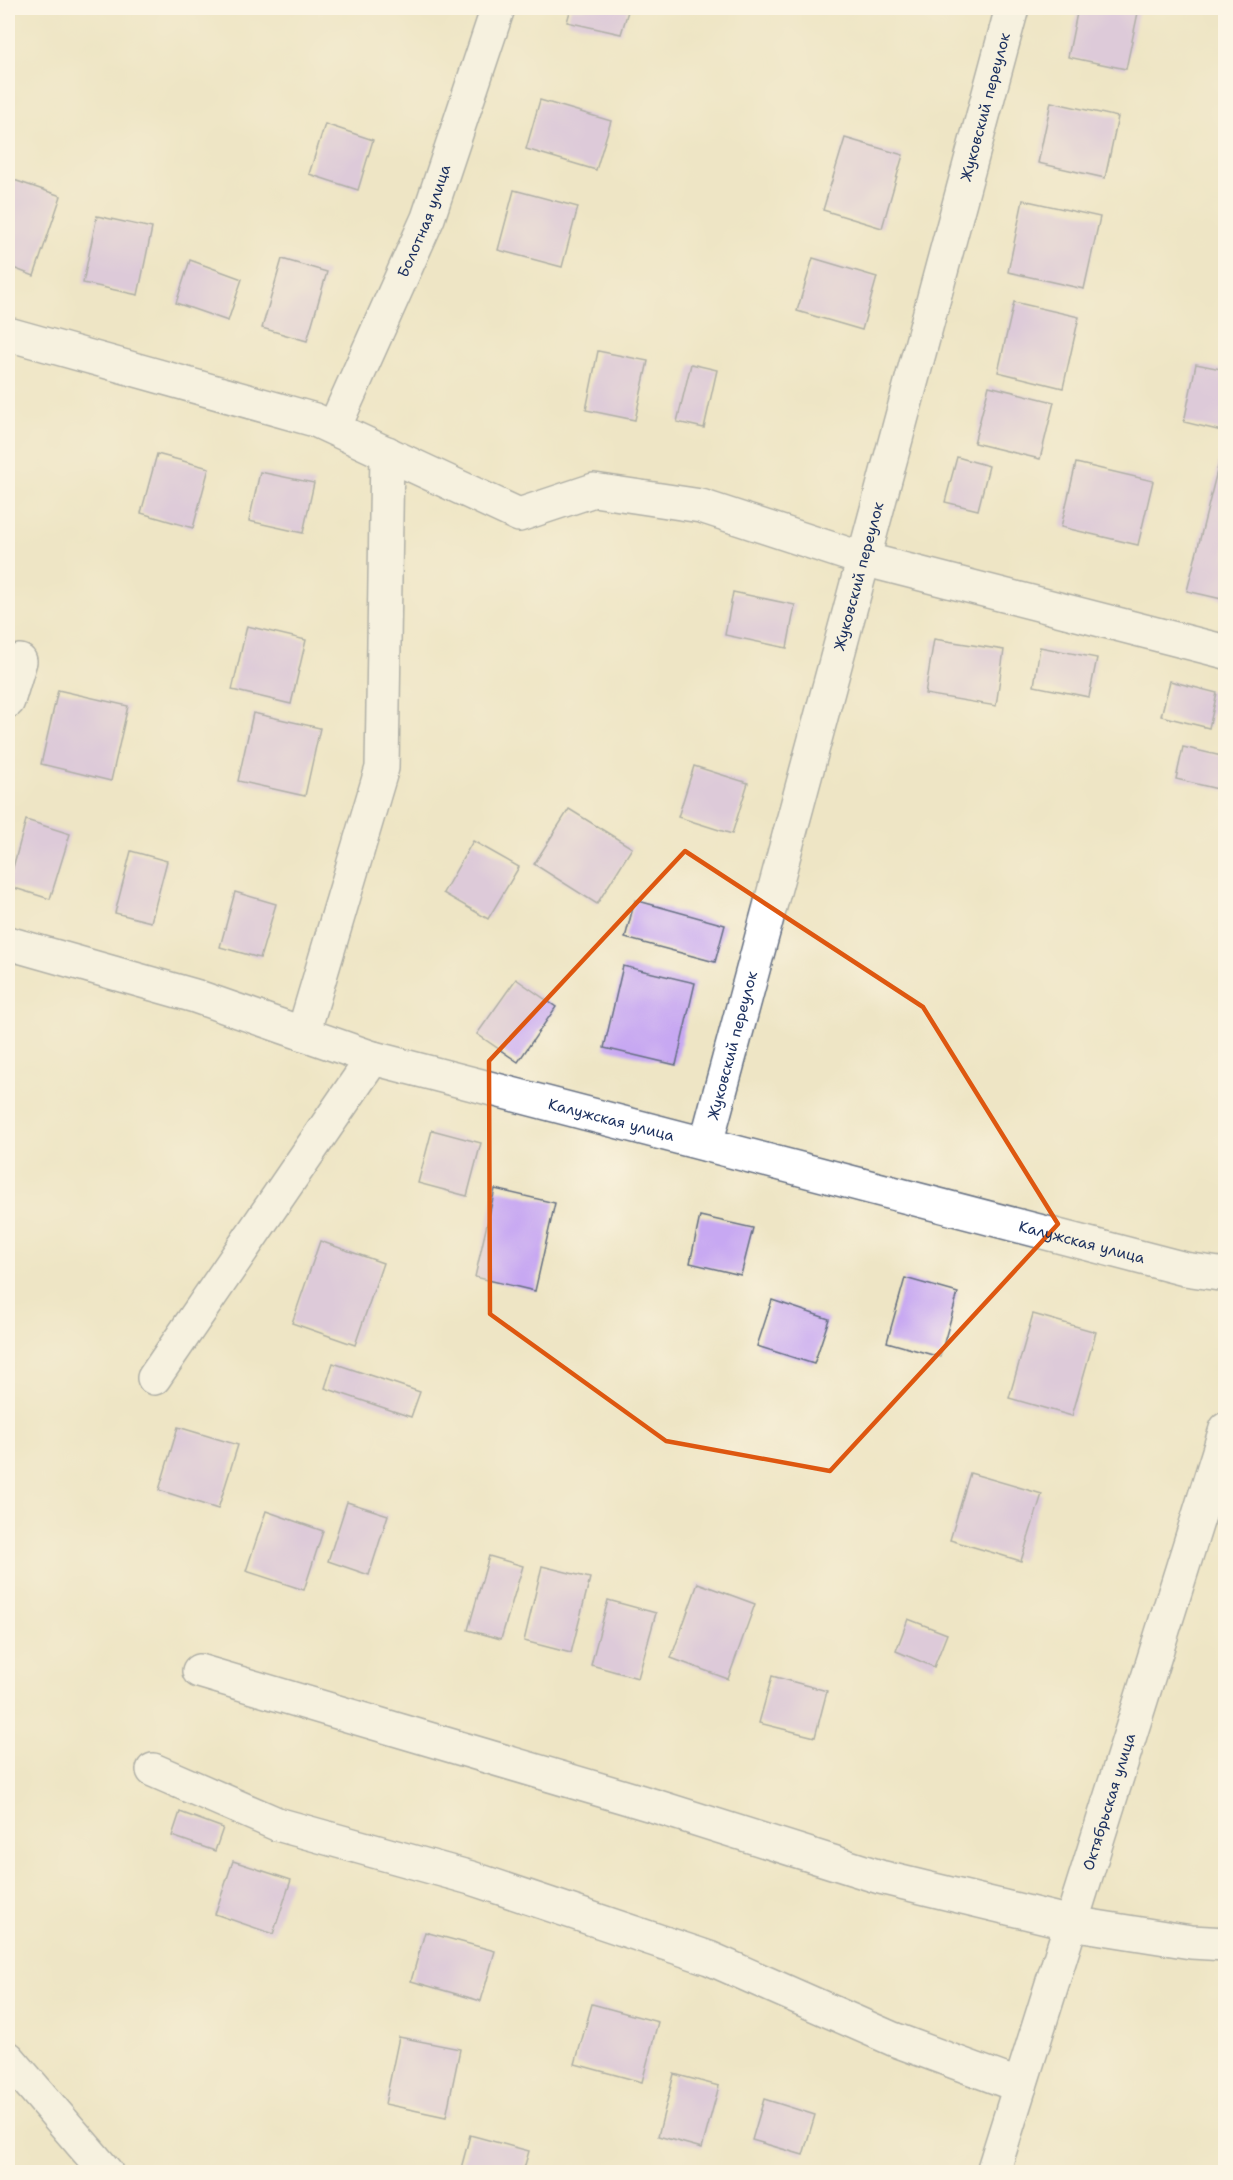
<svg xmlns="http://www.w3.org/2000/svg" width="1233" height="2180" viewBox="0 0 1233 2180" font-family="'Shantell Sans',sans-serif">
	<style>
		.building { fill: #c7a8f2 }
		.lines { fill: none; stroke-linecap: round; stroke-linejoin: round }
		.minor-casing { stroke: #656f82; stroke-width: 36 }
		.minor { stroke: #fff; stroke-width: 33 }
		.marked { fill: none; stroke: #de5710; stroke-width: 4.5; stroke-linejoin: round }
		.labels { text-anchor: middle; stroke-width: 5; stroke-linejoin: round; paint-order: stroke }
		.street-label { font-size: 15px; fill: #1b2f5e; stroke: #fcf5e5 }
	</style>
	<rect width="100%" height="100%" fill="#fcf5e5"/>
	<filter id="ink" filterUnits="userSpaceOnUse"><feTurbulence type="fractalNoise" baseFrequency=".0167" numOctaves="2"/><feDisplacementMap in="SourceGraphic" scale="12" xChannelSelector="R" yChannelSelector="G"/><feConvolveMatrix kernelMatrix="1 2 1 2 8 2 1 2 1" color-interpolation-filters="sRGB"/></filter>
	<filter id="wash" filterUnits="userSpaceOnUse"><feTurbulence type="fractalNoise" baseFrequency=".008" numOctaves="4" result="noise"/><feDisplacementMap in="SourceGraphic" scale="24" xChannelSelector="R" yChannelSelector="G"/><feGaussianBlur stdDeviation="1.35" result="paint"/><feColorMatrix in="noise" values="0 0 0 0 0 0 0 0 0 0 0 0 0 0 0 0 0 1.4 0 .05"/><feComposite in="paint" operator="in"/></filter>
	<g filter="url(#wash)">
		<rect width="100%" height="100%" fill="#eee5c5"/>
		<g id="blocks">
			<g class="building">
				<polygon points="571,8 629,8 621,34 567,22"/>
				<polygon points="1078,8 1139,8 1126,69 1068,57"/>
				<polygon points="540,100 611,121 596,170 526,149"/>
				<polygon points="1051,102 1118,117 1105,178 1038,163"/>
				<polygon points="325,124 373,140 358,190 309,174"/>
				<polygon points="845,138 903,155 882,228 823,210"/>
				<polygon points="8,178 61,196 34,276 8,266"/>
				<polygon points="514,190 578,207 562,267 498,250"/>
				<polygon points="1023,200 1100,217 1084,289 1008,272"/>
				<polygon points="97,216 152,228 138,295 83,283"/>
				<polygon points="813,258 877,277 862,330 797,311"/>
				<polygon points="282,259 327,272 307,341 262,328"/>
				<polygon points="190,260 242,279 228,321 176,303"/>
				<polygon points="1014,302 1079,317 1063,388 998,372"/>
				<polygon points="598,351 648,361 635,420 586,410"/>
				<polygon points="691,364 717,370 704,428 677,422"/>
				<polygon points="1196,364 1226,370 1226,432 1184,422"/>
				<polygon points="989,386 1054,402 1040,459 974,443"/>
				<polygon points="1222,451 1226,452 1226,600 1187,591"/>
				<polygon points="157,454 209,468 193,528 141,513"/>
				<polygon points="957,457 989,466 978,510 945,502"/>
				<polygon points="1076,463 1153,481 1138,545 1061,527"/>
				<polygon points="260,472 314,483 303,533 249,521"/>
				<polygon points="733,592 795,605 787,648 725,635"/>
				<polygon points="247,626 306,640 291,704 232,690"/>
				<polygon points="934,639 1004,650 996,706 925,694"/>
				<polygon points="1040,647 1097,658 1089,697 1034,686"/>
				<polygon points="1170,681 1217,693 1209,728 1161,716"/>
				<polygon points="58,690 128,706 111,781 41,764"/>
				<polygon points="253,713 320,728 305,796 238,781"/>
				<polygon points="1183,747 1226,757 1226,791 1176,779"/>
				<polygon points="694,766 748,783 732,834 678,817"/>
				<polygon points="569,809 632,848 597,904 534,864"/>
				<polygon points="26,820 70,834 50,899 8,886"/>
				<polygon points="473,841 519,867 488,919 443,893"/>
				<polygon points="131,851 167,861 151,922 115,913"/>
				<polygon points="235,892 276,904 260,958 220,947"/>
				<polygon points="635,900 725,925 715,962 625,938"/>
				<polygon points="623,966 695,983 676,1065 604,1048"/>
				<polygon points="516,979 556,1007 518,1062 477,1034"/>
				<polygon points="432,1130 481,1143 467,1196 418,1183"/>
				<polygon points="495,1189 555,1203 535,1291 475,1277"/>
				<polygon points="700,1216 753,1228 741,1275 690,1263"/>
				<polygon points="320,1241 383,1263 355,1345 292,1323"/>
				<polygon points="905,1278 958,1293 940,1357 887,1342"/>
				<polygon points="772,1300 829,1319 814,1364 757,1346"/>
				<polygon points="1033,1314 1096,1332 1072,1416 1009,1398"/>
				<polygon points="333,1363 420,1392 411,1417 325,1388"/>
				<polygon points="178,1427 238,1445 218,1509 159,1490"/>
				<polygon points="970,1473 1042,1494 1021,1561 950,1540"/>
				<polygon points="347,1502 388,1515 369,1575 328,1561"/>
				<polygon points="266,1511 323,1531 304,1590 246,1571"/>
				<polygon points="489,1556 523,1566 501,1639 468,1630"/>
				<polygon points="542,1566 590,1578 571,1653 524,1641"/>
				<polygon points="698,1583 755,1604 728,1679 671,1658"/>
				<polygon points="608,1600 656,1613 638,1678 591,1665"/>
				<polygon points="908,1619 947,1634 934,1667 896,1651"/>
				<polygon points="772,1676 827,1691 815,1737 759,1723"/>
				<polygon points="180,1812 223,1828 215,1851 172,1836"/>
				<polygon points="233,1861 291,1880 273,1934 215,1914"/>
				<polygon points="425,1932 495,1951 481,2001 411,1981"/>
				<polygon points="592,2004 658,2022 642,2082 575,2064"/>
				<polygon points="399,2037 460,2049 446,2117 385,2104"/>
				<polygon points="674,2074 719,2086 702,2148 658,2136"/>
				<polygon points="764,2099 815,2115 803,2155 752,2140"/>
				<polygon points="470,2135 529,2151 523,2172 460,2172"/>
			</g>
		</g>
	</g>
	<g filter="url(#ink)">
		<use href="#blocks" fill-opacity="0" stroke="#656f82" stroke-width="1.5"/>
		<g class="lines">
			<g class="minor-casing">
				<g id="minor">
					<polyline points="8,334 315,420 519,515 594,490 701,506 863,559 1226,652"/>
					<path id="s1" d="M334,428L428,218L498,8"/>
					<polyline points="8,701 20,661"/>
					<polyline points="8,943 195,996 373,1058"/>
					<polyline points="303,1034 382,768 387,453"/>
					<path id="s2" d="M706,1144L1012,8"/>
					<path id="s3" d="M154,1378L373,1058L1185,1269L1226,1275"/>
					<polyline points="199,1671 655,1806 880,1877 1071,1923 1191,1942 1226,1944"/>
					<polyline points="153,1770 277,1824 471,1878 709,1958 893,2039 1020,2086"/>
					<polyline points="8,2058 106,2172"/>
					<path id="s4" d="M993,2172L1226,1429"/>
				</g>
			</g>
			<use href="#minor" class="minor"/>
		</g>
	</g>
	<path d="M0 0H1233V2180H0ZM685,851L923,1007L1058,1224L830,1471L666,1441L490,1314L489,1061Z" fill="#eee5c5" fill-opacity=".55" fill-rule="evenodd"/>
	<path class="marked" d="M685,851L923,1007L1058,1224L830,1471L666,1441L490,1314L489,1061Z"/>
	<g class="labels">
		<g class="street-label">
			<text dy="5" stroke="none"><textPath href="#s2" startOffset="1074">Жуковский переулок</textPath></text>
			<text dy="5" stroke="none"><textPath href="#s1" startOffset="226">Болотная улица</textPath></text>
			<text dy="5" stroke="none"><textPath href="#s2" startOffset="588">Жуковский переулок</textPath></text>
			<text dy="5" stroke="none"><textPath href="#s2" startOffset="102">Жуковский переулок</textPath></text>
			<text dy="5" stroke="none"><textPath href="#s3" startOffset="634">Калужская улица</textPath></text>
			<text dy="5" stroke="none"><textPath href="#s3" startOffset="1120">Калужская улица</textPath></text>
			<text dy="5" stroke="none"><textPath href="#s4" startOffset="388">Октябрьская улица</textPath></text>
		</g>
	</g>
	<rect width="1233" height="2180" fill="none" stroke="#fcf5e5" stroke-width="30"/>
</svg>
